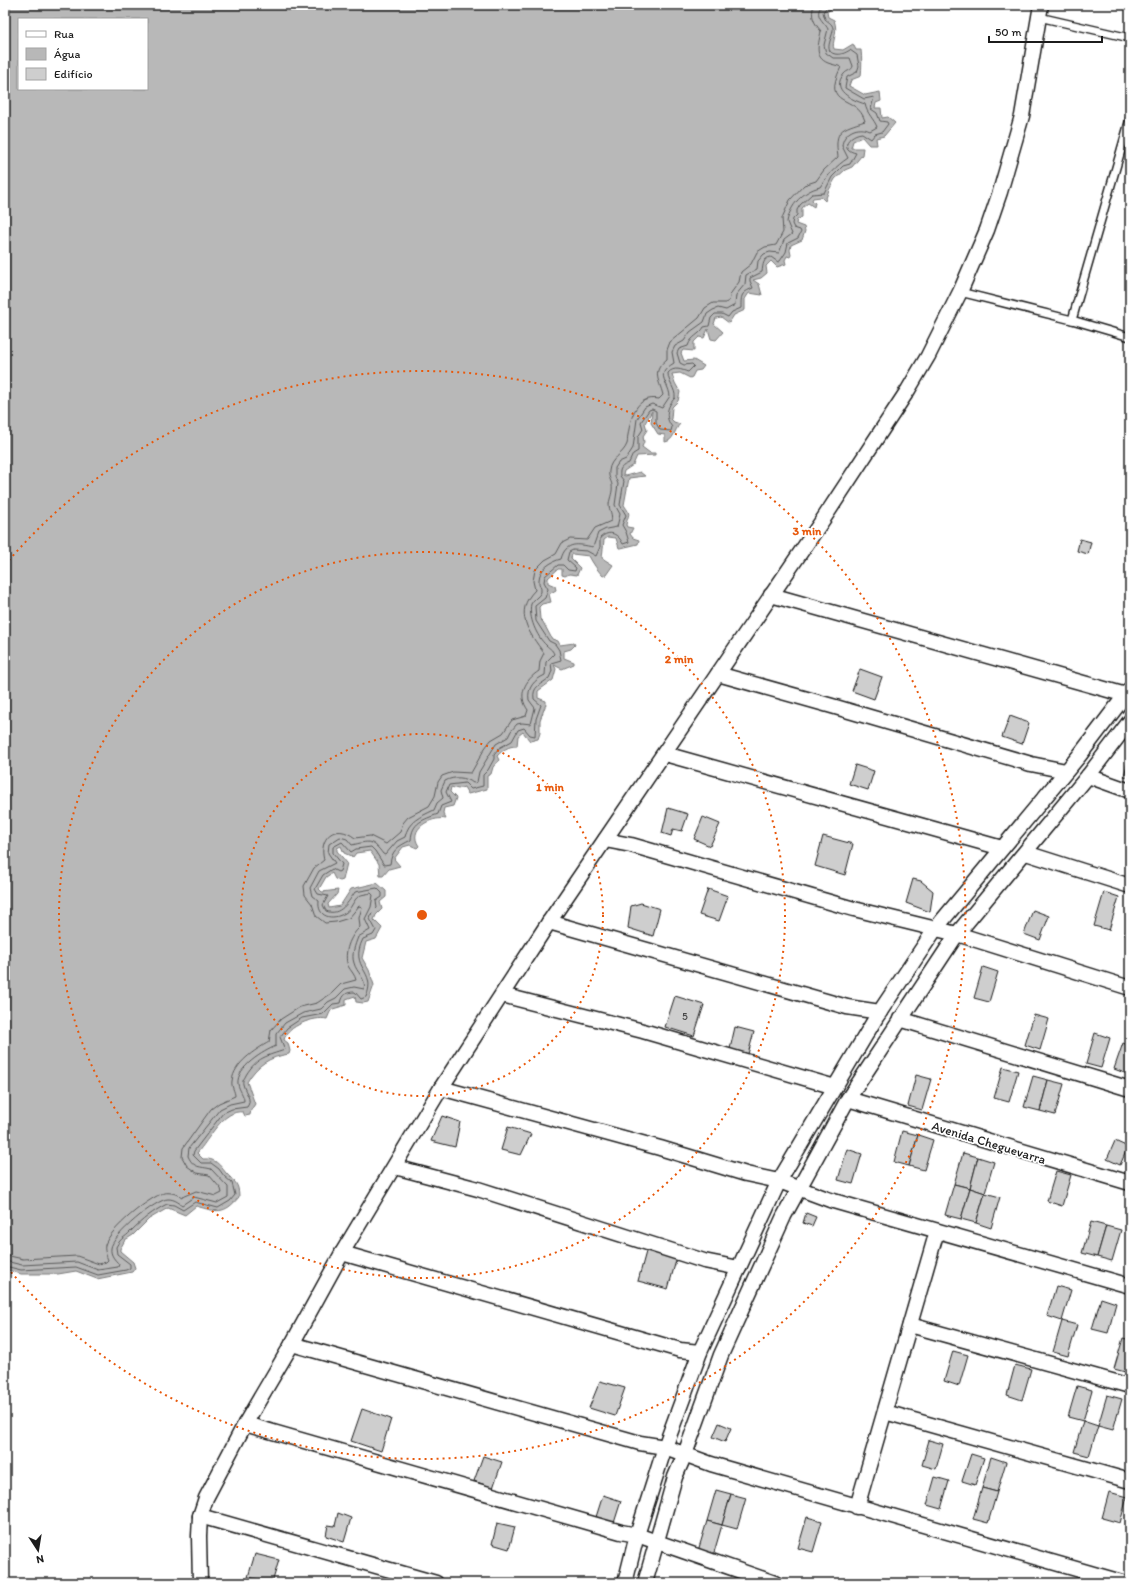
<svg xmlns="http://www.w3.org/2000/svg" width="1135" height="1588" viewBox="0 0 1135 1588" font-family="Itim,sans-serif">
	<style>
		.water { fill: #b8b8b8; stroke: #7a7a7a; fill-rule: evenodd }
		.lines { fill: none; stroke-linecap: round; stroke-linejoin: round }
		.shore { stroke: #5a5a5a; stroke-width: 1 }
		.building { fill: #cecece; stroke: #1c1c1c }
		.lane-casing { stroke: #1c1c1c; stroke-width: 10 }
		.street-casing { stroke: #1c1c1c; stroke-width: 17 }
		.lane { stroke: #fff; stroke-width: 7 }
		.street { stroke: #fff; stroke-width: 14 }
		.ring { fill: none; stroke: #e8590c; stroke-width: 2; stroke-dasharray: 2 4 }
		.labels { text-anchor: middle; stroke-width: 3.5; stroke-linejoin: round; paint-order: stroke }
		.number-label { font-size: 11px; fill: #484848 }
		.street-label { font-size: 13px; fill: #1c1c1c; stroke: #fff }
		.centre { fill: #e8590c; stroke: #fff; stroke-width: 2 }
		.ring-label { font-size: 12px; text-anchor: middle; font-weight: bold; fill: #e8590c; stroke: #fff; stroke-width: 3.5; stroke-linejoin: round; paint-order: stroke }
	</style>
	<rect width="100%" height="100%" fill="#fff"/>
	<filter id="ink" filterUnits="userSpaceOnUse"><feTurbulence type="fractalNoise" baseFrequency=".025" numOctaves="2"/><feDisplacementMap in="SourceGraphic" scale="8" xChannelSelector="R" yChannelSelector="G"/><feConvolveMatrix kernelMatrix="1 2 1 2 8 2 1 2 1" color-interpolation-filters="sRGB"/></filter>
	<g filter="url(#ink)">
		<path class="water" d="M5,5H836L827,12L828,17L834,20C839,33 831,42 834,49L843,50L853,44L856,50H861C862,59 862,67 861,76L851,80L849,86L865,95L880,92L881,101L876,103L875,108H881L882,118L888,117L895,123L884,136L876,138L877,145H869L862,137L853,141L851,148H863L862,155L852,167L845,170L835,179L829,190L825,201L821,197L813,198L812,200L815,203L814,207L808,203L802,208V217L797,220L796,224L804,227L805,231L802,240L791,245L790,250L791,255L790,257L787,256L785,260L786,264L777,267L771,261L766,266L767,273L761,278L753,280L759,284L762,295L749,293L745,299V310L734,315L729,323L721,317L716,318L714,324L723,332L716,340L711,339L708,329L704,338L699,337L694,342V351L683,350L681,353L684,361L694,360L704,366L701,370L695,371L692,377L690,378L680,373L672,374L675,383L680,392L678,401L672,407L671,419L674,422L680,424C674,430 674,441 665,442V435L658,434L651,423L652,411L645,423L647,430L643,436L644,442L642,447L650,453H655V455L637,456L633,465L624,471L623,475L625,476L640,472L645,476L629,478L624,505C632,516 628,513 626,525L627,527L633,528L630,534L633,538L639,540L638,544L621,548H619L616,538L608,537L604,540L602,558L613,565L606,575L603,576C598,571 592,562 589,556L572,554L571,559L580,568L577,575L569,574L565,576L562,575V569H558L548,578V583L555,586L556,590L549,594L551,602L542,604L539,607L540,619L543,622L552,639L558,641L560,645L574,643L575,645L571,649L564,651V658L574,662V664L562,669L554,665L556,669L553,680L538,691V698L546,701V704L540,720V733L538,739L530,741L523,732L518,736L517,746C508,746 503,750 497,756L499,760L493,767L491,774L487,776V789L468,794L464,787L458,789L451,787L450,792L456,798L453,806L444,808L443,813L446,819C431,816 407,829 419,846L417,848L410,845L403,847L394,859L400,866L389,869L383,876H380L379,864L370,851L356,853L353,857L344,853L341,846L337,848V851L347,863L343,880L340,881L335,879L332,873L326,877L319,889L322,892L338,890L337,894L328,904L329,908L340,906L351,889L377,883L386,891V897L380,902L382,909L376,915L374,920L382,928L376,939L366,942L362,958L369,970L374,985L368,1002L363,1003L356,1002L355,996L346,999V1005L333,1009L330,1012L327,1019C314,1016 287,1026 284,1040L288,1043L290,1051L289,1054C269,1057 257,1065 247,1082L255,1104L251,1110L250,1115L245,1116L243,1112C223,1109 209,1140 197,1153L203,1159C215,1158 219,1164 226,1173C234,1182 239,1182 239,1197C224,1215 217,1212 196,1206L185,1215L168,1208L149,1219L133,1235L125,1240L120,1249V1251L133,1262L135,1268L132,1272L97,1279L76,1271L58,1274H21L5,1269ZM19,19H147V89H19Z"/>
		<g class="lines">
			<g class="shore">
				<path d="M5,1255L23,1259L77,1256L99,1264L106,1262L108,1260C106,1255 104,1250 105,1245C109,1230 149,1197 164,1193C171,1192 177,1194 182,1197L196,1191L216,1196L222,1193L221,1189L209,1175L197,1173L187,1166L182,1157L183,1148L211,1109L219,1103L235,1096C235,1091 231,1087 232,1081C234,1063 255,1050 269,1042L271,1030L281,1019L300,1007L317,1003L332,993L341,984L356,980C355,975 351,971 348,966C343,953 350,936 360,927L359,918L362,907L359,906L349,918L336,922L325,923L316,916L312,904L305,895L304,886L314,868L324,860C318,838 335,822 355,838L370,836L386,844L400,832L403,823L408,817L429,806L435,796L438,782L442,776L453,772L471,773L485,748L491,740L503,733L512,720L526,716L528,710C517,695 525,680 539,671L540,661L544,653C529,633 513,612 535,590L533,581L535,570L545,560L556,554L562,543L570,539L587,540L595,528L611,521C613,514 609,511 609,504C610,497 613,492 612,485C611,480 608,477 609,471C610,458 623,455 627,444C628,441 627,438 628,435C631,416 636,395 659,399L663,395C659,379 651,372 667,359V350L670,342L699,318L705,308L713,303H725L729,301L731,293L739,282L741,272L751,264L757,252L765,247L776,245L783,232L782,218L790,200L804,185L816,181L824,170L838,157C834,129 841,129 865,121C857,93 820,109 841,67C837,65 833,65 828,63C813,57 819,43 821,31C814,23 810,16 814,5"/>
				<path d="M5,1261L22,1265L77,1262L98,1270L118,1267L119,1264C115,1260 110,1255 111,1248C112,1236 156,1199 168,1199C174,1199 178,1202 182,1205L194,1197L217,1203L228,1197V1187L211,1169C200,1166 194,1169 188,1156L189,1148L220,1109L230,1104L244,1101C244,1095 239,1090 238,1084C236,1067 264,1051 276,1046V1034L285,1023L303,1013L321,1009L328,1002L336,998L345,989L354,987L364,989C367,979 356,972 354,963C351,955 355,945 358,937L370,930L365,919L371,907L373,895L371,893C368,894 362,894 359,896C353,900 351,910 345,913C332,921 317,917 319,901L312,896L310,888L319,871L335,863L328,853L329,844L340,837L347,839L352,845C369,841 372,839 383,854L385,855L397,841L405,837C408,821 420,817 434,810L437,803L443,798L441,790L445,781C454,776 466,777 473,783L477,782L479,772L496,744L508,737L511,731L517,724L522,723L531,724L535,708L529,700C527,688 534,680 545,675L546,662L554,654C552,649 550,649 546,645C537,637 528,617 531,604C533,599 539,597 541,592C542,587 538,585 539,580C539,569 552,561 561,559C566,541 578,544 593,547L598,533L606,529L617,527L620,514L615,505L618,484L615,477V468L619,462L626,459L633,448L637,419L645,407L652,404L662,408L670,396C668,380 654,375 674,363L672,352L675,346L684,341L690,332L704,322L707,314L713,310L718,308L726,310L735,305L736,295L745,284L746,275L757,269L758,261L764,254L770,252L779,253L784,240L792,234L787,222C790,205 803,191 820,187C828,175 836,166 848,158L842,146C843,132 858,125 870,131L877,127C874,119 867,114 865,104C852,100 830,90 844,74C847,70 852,71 853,66L850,58H833L826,53L824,45L828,29C824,21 813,16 822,5"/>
				<path d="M5,1266L21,1270L76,1267L98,1275L126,1270L130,1268V1264L117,1254L116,1247C122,1236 124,1239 131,1231C142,1220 153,1211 167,1204L174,1205L183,1210L195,1202L218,1208L230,1201L235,1195L232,1183L224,1176L219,1169L211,1163H201L193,1155L194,1151L223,1113L232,1109L247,1107C253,1099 245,1093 243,1084C242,1080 245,1078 246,1075C257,1057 267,1056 285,1050L280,1037L287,1028L302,1018L323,1014L333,1004L341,1003C343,994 347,992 355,992L361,999L366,997C378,970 348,969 363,939L373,935L376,930L370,919L372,913L377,908L376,901L382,897V893L377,888L355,892C349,901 340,917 326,911L323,905L328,896L318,894L315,889L323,875L332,869L338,872L340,871L342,864L333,853V847L342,842L351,852L356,849L371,847L375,851L384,865L390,864C392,850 397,847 411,840C412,822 423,820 438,814L441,806L451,802L446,792L449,785L465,783L471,789L483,786V775L488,770L494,759V754L499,748L512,741L518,730L524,728L530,735L535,736L536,719L541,705L534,699C532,686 541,685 549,678L552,671L551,663L561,660L559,650L555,644L549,641L536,621L535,606L545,598L548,589L544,582L545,576L558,565H563L568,570L575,571L576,568L567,560L569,552L573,550L587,551L596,556L600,547V538C610,529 618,534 623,544L629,542L626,532L622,525L626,515L620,505L624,481L620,476C619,468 622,466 629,463L633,454L638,451V437L643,429L641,422L649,410L652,409L656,411V423L660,430L671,431L672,427C664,417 667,406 675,398C676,389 668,383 668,373C674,366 682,370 688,372L694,366L692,364L684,365L680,363L677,353L679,349L688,346C691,336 700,335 704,327L709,326L711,318L715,314H722L728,317L732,312L741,308C741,295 741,293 753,288L750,281V278L762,272C763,265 763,258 771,257L778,262L780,261L786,252L788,243L798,238L801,232L800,230L794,228L792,224L793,219L797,215V210L800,205L812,194L824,193L832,177L843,166L850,164L856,153C838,149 849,134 862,133L871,139L875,134L882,132L888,124L887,122L880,121L877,113L871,109L874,97L864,99L845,88L847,77L857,72L859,66L857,55L850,50C845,53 841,55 835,54C822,51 834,36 833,28C832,23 828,22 825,19L823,12L826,8L831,5"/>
			</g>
		</g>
		<g class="building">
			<polygon points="1080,539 1091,542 1088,554 1077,551"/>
			<polygon points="860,669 882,677 874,699 852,691"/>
			<polygon points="1010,716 1029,723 1022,744 1002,737"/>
			<polygon points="1127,764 1130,765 1130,778 1124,776"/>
			<polygon points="855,765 874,771 868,790 849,784"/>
			<polygon points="668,808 688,814 682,831 673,829 671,836 662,833"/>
			<polygon points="703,817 720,824 710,846 694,839"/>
			<polygon points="823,836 853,844 845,875 815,866"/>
			<polygon points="913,879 921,881 933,891 930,912 906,903"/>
			<polygon points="708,889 728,896 719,921 699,915"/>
			<polygon points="1104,892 1119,897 1109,930 1094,926"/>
			<polygon points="641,903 660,909 653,936 628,928 631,906"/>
			<polygon points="1033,910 1049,916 1040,940 1024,934"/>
			<polygon points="1130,918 1130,936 1125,935"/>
			<polygon points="983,967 998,972 989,1002 974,998"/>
			<polygon points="675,996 704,1005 694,1036 665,1027"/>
			<polygon points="1034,1015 1049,1019 1040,1050 1025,1045"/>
			<polygon points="735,1027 754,1032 748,1054 730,1049"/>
			<polygon points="1095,1033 1110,1038 1101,1068 1086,1064"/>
			<polygon points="1123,1043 1130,1046 1130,1075 1114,1069"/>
			<polygon points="1003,1067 1018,1071 1009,1102 994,1098"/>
			<polygon points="916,1075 931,1079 922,1110 908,1106"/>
			<polygon points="1033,1076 1048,1080 1040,1111 1024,1107"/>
			<polygon points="1048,1080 1064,1084 1055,1115 1040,1111"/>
			<polygon points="442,1116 460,1122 455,1147 431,1141"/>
			<polygon points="508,1127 531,1134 521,1155 501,1150"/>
			<polygon points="902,1131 918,1135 909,1166 894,1162"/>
			<polygon points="918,1135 933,1140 924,1170 909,1166"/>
			<polygon points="1115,1141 1128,1147 1120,1165 1107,1159"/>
			<polygon points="847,1149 862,1154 853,1184 838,1180"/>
			<polygon points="963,1153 978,1157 970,1188 954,1184"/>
			<polygon points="978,1157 994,1162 985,1193 970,1188"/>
			<polygon points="1056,1171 1071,1175 1062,1206 1047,1201"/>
			<polygon points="954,1184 970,1188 961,1219 945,1215"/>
			<polygon points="970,1188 985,1193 976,1223 961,1219"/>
			<polygon points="985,1193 1000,1197 991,1228 976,1223"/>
			<polygon points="806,1213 816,1217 812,1226 803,1223"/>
			<polygon points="1091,1222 1106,1226 1097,1257 1082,1253"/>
			<polygon points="1106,1226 1121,1230 1112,1261 1097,1257"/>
			<polygon points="647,1248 677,1257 668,1289 638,1281"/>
			<polygon points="1056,1286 1071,1290 1062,1321 1047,1316"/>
			<polygon points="1101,1298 1116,1303 1108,1333 1092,1329"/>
			<polygon points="1062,1321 1077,1325 1068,1356 1053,1352"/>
			<polygon points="1123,1338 1130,1340 1129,1373 1114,1369"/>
			<polygon points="953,1351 968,1355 959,1386 944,1381"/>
			<polygon points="1015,1365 1031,1369 1022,1400 1007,1395"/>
			<polygon points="600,1381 625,1388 615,1416 589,1408"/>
			<polygon points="1077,1386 1092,1390 1083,1421 1068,1417"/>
			<polygon points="1107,1395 1122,1399 1113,1430 1098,1426"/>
			<polygon points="362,1409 391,1419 381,1451 351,1441"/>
			<polygon points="1083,1421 1098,1426 1089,1456 1074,1452"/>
			<polygon points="719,1423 731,1428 725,1442 713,1437"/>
			<polygon points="929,1440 943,1444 936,1469 922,1465"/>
			<polygon points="971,1454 984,1458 975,1485 962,1481"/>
			<polygon points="483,1456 502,1462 493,1488 474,1481"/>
			<polygon points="991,1457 1006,1462 997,1492 982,1488"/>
			<polygon points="935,1477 949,1481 941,1509 927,1505"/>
			<polygon points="982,1488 997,1492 988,1523 973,1519"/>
			<polygon points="716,1490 731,1494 722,1525 707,1521"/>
			<polygon points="1109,1492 1127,1497 1120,1523 1102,1518"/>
			<polygon points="731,1494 746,1498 737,1529 722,1525"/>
			<polygon points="603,1495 621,1501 614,1523 596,1517"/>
			<polygon points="338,1513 351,1518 344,1542 326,1536 328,1525 335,1526"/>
			<polygon points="807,1517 822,1521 813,1552 798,1548"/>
			<polygon points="707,1521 722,1525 713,1556 698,1551"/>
			<polygon points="497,1523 515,1527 509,1549 492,1544"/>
			<polygon points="255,1554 279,1560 272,1583 248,1577"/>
		</g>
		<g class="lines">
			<g class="lane-casing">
				<g id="lane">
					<polyline points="1039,17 1130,38"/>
					<polyline points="960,292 1072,320 1130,337"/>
					<polyline points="1072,320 1130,119"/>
				</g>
			</g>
			<g class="street-casing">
				<g id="street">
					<polyline points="771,595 1126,695"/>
					<polyline points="718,674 832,706 1031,764 1066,771"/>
					<polyline points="665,754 1002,848"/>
					<polyline points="1088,776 1130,791"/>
					<polyline points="605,840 631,845 854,909 957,934 1130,988"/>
					<polyline points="1026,853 1130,886"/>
					<polyline points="549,922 847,1007 880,1012"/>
					<polyline points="502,995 643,1031 835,1087"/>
					<polyline points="900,1019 1130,1089"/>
					<polyline points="441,1088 660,1148 746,1174 779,1181 830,1200 1130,1286"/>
					<polyline points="848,1099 1130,1183"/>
					<polyline points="395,1167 478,1189 704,1261 739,1268"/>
					<polyline points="342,1253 680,1350 700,1352"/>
					<polyline points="910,1325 1130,1386"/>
					<polyline points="292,1344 640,1443 665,1447 711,1464 1125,1583"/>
					<polyline points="885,1412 1130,1481"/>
					<polyline points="245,1424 621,1532 637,1535 775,1583"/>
					<polyline points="857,1507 937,1231"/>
					<polyline points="200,1516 436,1583"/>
					<polyline points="200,1583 199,1536 200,1516 206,1498 245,1424 292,1344 342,1253 441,1088 549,922 824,518 908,390 928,356 960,292 987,230 1000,192 1022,116 1041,5"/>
					<polyline points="625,1583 637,1535 665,1447 700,1352 779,1181 877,1016 936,928 1079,756 1130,689"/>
					<polyline points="645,1583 675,1477 685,1454 721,1355 784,1216 848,1099 957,934 1088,776 1130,721"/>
				</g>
			</g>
			<use href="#lane" class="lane"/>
			<use href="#street" class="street"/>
		</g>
	</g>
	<g class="ring">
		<circle cx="422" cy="915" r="181"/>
		<circle cx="422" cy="915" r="363"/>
		<path d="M5 565A544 544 0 1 1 5 1265"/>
	</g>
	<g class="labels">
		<g class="number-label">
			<text x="685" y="1020">5</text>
		</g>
		<g class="street-label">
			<text transform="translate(989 1142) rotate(17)" y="5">Avenida Cheguevarra</text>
		</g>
	</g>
	<circle cx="422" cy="915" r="6" class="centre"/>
	<g class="ring-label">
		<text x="807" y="535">3 min</text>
		<text x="679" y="663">2 min</text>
		<text x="550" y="791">1 min</text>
	</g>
	<rect width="1135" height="1588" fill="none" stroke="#fff" stroke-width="20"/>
	<rect x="10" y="10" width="1115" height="1568" fill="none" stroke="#1c1c1c" stroke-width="1.5" filter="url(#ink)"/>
	<rect x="18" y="18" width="130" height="72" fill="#ffffff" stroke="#a4a4a4"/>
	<rect x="26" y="31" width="20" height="6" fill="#ffffff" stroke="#a4a4a4"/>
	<text x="54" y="38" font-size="12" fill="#1c1c1c">Rua</text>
	<rect x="26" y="48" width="20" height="12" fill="#b8b8b8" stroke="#a4a4a4"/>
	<text x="54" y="58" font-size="12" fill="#1c1c1c">Água</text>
	<rect x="26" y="68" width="20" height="12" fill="#cecece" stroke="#a4a4a4"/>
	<text x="54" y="78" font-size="12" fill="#1c1c1c">Edifício</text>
	<g transform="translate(38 1550) rotate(168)" stroke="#ffffff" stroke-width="3" paint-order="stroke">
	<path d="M0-3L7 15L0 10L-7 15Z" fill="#1c1c1c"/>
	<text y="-6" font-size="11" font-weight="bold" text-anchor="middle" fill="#1c1c1c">N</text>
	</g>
	<path d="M989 36v6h113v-6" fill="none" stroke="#1c1c1c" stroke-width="2"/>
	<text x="995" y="36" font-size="12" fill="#1c1c1c" stroke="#ffffff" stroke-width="3" paint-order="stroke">50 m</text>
</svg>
